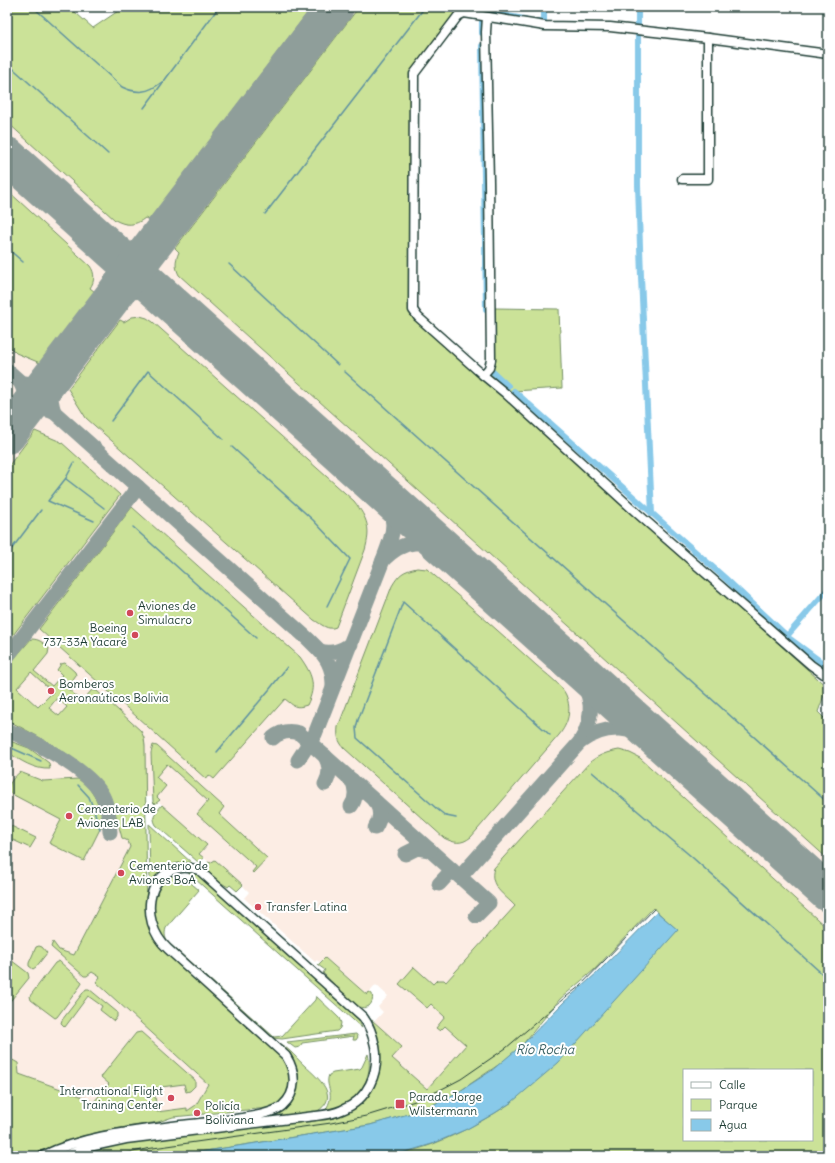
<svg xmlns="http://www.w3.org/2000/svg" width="835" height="1163" viewBox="0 0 835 1163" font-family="Delius,sans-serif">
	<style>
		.built { fill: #fcede4; fill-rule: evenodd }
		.green { fill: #cbe298; stroke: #759066; fill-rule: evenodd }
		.water { fill: #88c9e9; stroke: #5e91a1 }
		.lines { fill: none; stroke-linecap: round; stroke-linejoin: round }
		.stream { stroke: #5e91a1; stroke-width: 1.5 }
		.canal { stroke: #88c9e9; stroke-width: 6 }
		.taxiway { stroke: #8f9e9a; stroke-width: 15 }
		.runway { stroke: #8f9e9a; stroke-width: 38 }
		.minor-casing { stroke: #1f3d34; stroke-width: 11 }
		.minor { stroke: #fff; stroke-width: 8 }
		.tram { stroke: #1f3d34; stroke-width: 1 }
		.poi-dot { fill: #d1495b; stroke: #fff; stroke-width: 1.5 }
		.labels { text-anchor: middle; stroke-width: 4; stroke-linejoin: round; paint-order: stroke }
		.poi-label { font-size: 12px; fill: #1f3d34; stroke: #fff; text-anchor: start }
		.water-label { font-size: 13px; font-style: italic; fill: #396061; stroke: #fff }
	</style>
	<rect width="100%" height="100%" fill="#fff"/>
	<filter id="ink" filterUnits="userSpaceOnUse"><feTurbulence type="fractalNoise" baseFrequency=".025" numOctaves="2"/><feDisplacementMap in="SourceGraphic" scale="8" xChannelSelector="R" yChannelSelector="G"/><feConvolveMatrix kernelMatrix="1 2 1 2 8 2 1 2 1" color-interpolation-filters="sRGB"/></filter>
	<g filter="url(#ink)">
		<path class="built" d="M7,7L147,81L208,7H463L412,72L410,308L411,314L827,687L818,712L828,722V1156H392L432,1144L670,923L653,908L593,970L587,966L466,1045L427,1089L391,1058L402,1047L374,1022L383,1012L378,1007L388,996L376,985L367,995L325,958L319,962L317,960L315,962L244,898L249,892L241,884L210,863L199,854L206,845L159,802L155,804L154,803L153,797H142L145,920L96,982L208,1084L196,1105L187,1112L98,1123L7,1156ZM684,1070H812V1140H684Z"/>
		<g class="green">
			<path d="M7,7H69L93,28L124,7H312L149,220L145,218C135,226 126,226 115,220L7,122Z"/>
			<path d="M359,7H463L412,72L410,308L411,314L827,687L818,712L828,722V859L179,275C175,267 175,261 179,252L175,248Z"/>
			<path d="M7,190L90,266C95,273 95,281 90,288L95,292L40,363L16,353L7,344Z"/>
			<polygon points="495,308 559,309 562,388 514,391 511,393 489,373 495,358"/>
			<path d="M140,316L147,318L153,322L354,501C368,519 371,529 365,550L336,627C328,631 321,624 314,620L86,418L68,389L120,320L124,322L132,317Z"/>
			<polygon points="35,431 61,442 120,495 7,643 7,468"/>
			<path d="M132,507L300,657C312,674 317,685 307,705C295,709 294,706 285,699L214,779L209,775L206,779L39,629Z"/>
			<path d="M417,568L427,569L435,576C469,605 503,635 536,665C545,673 562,685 566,695C572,710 568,724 559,735L471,837C461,845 454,843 444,838L344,748C338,741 337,736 338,727L392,586C399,574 403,571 417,568Z"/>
			<path d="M31,639C40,639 43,643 49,648L48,654L34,671L52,686L62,675L57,670L61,664L65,663L75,672L76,675L67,688L82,701L92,690L97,691L141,731L144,738L145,746L147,916L150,931L156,941L284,1060L288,1065L291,1086L284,1100L278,1104L268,1108L173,1117L158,1122L108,1130L79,1137L45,1150L33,1156H7V1057L18,1063L19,1074L86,1098L93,1103L109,1084L101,1077L136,1033L141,1032L195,1080V1086L190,1091L186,1092L184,1084L154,1088L157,1112L187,1108V1111L196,1105L208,1084L96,982L100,977L92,972L87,976H84L51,947L53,942L59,950L74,955L130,847L128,841L122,838C118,824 115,809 110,796C96,765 37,736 7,720V667ZM31,672L53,692L38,707L17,688ZM57,698L67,707L59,716L49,708Z"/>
			<path d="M7,740L29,748L49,763L50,769C34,770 20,760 7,752Z"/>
			<polygon points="153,745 157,746 224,807 219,814 267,858 253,873 252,872 256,867 197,814 208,801 167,764 156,777 166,786 157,797 160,800 155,804 153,802 151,753"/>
			<path d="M619,750L630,753L640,758L828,929V1156H392C406,1152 420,1149 433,1144C461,1133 487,1119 512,1102L677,930L653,908L594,970L560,999L523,1044L504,1061L460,1091L423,1110L370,1125L174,1156H71L82,1152L139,1140H156L332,1117L369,1093L375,1084L379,1070L380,1047L377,1035L372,1020L402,1047L392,1058L427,1089L466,1045L445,1026L440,1031L436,1028L445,1017L431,1004L427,1008L399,984L414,967L433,984L437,980H444L446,982L515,906C505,895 488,886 494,868L590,762C599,755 607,752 619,750ZM684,1070H812V1140H684Z"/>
			<path d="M20,772L43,781L78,779L87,785L96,799L103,816L101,827L84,861L49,843L61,820L8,792C8,783 14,777 20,772Z"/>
			<path d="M162,805L207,845L199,854L204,858L198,862L156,825C151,816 156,812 162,805Z"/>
			<polygon points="7,824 36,838 30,848 13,840 12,842 7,839"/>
			<path d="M149,824L193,864C173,861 160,868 150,885Z"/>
			<polygon points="215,860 243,885 237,891 230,885 228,887 213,878 208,873 208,862 210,863"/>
			<polygon points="185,870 198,875 359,1020 362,1028"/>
			<path d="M175,875L185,878L199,890L166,928C164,935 165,939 170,944L274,1037L282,1036L315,1000L316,996L339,1018L341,1023L340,1028L337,1031L282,1039L273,1038L170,947C165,941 161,935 158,928C151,910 152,881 175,875Z"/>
			<polygon points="39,946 42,947 47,953 36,967 33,969 29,966 29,963 36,947"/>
			<polygon points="7,957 28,973 29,978 7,1005"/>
			<path d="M325,958L367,995L369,992L372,994C373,998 373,1002 369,1006C366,1008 363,1008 360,1007C353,1005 329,979 323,973L325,970L318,965Z"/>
			<polygon points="59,961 82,982 81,985 57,1017 55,1018 31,1000 30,996 55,963"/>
			<polygon points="86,989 89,989 117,1012 117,1017 114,1021 100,1010 102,1006 88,996 65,1027 61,1023 62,1020"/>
			<polygon points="356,1034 358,1037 356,1040 353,1040 354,1036 302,1043 300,1047 295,1048 287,1042"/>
			<path d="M278,1044H280C290,1049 297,1059 305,1066C318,1078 342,1097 316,1112L193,1128L282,1111C297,1099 304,1078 293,1061C289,1054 283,1049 278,1044Z"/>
			<path d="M368,1054C373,1073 363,1094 347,1104C340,1107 333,1109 325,1111C337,1092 324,1087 329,1075L333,1073L360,1069L362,1067Z"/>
		</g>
		<polygon class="water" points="657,912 678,930 558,1063 512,1102 495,1113 467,1129 432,1144 392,1156 174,1156 370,1125 422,1110 445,1099 460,1091 491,1071 523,1044 564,1002 598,972"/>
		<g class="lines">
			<g class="stream">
				<path d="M33,7L122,87C137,94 148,93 162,82"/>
				<polyline points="7,63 108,154"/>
				<polyline points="144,108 219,7"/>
				<polyline points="265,214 425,7"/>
				<polyline points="7,248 23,262"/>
				<polyline points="229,264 338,365"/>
				<polyline points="344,371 828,803"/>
				<polyline points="111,421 148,371 223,439"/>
				<polyline points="232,447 313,520 350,559 327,606"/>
				<polyline points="74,463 66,478 48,501 94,521"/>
				<polyline points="66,479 104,508"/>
				<polyline points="133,527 256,638"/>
				<polyline points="7,555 41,510"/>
				<polyline points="7,746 41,761"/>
				<polyline points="217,752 269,690 287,667"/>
				<polyline points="592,772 693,858 828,979"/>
				<polyline points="78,785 89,797 94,810 100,830"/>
				<polyline points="456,818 446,816 437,809 357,738 356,728 358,720 403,602 550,735"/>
			</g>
			<g class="canal">
				<polyline points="638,7 638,25"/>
				<polyline points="482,11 524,19"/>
				<polyline points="482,21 482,33"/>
				<polyline points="537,21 544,22 544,7"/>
				<polyline points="638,36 638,185 641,277 652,514"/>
				<polyline points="482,46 486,309"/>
				<polyline points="827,59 828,72"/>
				<polyline points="493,372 508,386"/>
				<polyline points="514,391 725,578 787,636 828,589"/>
				<polyline points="790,639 828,667"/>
			</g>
			<g class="taxiway">
				<path d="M108,247C119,263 119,277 114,296"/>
				<path d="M98,316C121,293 132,284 165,298"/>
				<polyline points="7,370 308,639 320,651"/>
				<path d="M20,382C37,386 43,383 55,372C50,388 49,396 54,412"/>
				<path d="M20,382C27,394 26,403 22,416C33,410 42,407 54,412"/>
				<path d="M378,489C398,521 396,526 383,560C405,538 423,539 449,553"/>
				<polyline points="7,657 138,487"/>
				<path d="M577,668C591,696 597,714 580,742C607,722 633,727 661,743"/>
				<path d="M333,686C333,672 330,662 320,651C332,654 341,651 351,644"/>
				<path d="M7,730C34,741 85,768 101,793C108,804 109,819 110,832"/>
				<path d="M273,738C281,731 289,730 299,733L489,903L476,916"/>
				<polyline points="298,760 315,734 383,560"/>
				<path d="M349,779L352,780C356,789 357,798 351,806"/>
				<path d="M325,784C331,774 330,765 325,756"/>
				<path d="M374,801L376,802C381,811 381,819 375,828"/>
				<polyline points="405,854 417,848 430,850"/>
				<polyline points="460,877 580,742"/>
				<polyline points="439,884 452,870"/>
			</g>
			<g class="runway">
				<polyline points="7,156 828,893"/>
				<polyline points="7,435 335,7"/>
			</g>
			<g class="minor-casing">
				<g id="minor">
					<polyline points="469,7 464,13 458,16 414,74 414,77 413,310 418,317 483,375 505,393 638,514 811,665 828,677"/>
					<polyline points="464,13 545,26 610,27 708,38 828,54"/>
					<polyline points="682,179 708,179 708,38"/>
					<polyline points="483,375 489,368 491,360 489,182 486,32 487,17"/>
					<path d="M42,1156C85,1135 134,1131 181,1125C203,1122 267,1119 282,1106C298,1092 296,1072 286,1056L168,949C160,942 155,933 152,923C143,891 163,859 199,870L363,1017C370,1026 373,1036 375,1046C380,1072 368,1100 342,1110C334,1114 324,1115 315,1116L126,1139L89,1147L62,1156"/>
				</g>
			</g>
			<use href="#minor" class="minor"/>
			<g class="tram">
				<polyline points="824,718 828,712"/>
				<polyline points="116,1156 146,1149 331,1123 366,1116 415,1101 440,1090 461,1079 506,1048 562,1000 580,986 654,909"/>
			</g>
		</g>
	</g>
	<g class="poi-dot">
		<circle cx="130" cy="613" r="4"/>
		<circle cx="135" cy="635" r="4"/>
		<circle cx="51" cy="691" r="4"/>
		<circle cx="69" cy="816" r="4"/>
		<circle cx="121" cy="873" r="4"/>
		<circle cx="258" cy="907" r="4"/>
		<circle cx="171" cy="1098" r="4"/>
		<rect x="395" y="1099" width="10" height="10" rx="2"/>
		<circle cx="197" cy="1113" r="4"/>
	</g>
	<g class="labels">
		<g class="poi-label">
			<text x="138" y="610">Aviones de<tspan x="138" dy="14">Simulacro</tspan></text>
			<text x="127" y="632" text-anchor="end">Boeing<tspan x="127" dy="14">737-33A Yacaré</tspan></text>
			<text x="59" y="688">Bomberos<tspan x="59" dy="14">Aeronaúticos Bolivia</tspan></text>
			<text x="77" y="813">Cementerio de<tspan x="77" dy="14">Aviones LAB</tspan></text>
			<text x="129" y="870">Cementerio de<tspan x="129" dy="14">Aviones BoA</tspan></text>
			<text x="266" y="911">Transfer Latina</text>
			<text x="163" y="1095" text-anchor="end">International Flight<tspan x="163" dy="14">Training Center</tspan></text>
			<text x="409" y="1101">Parada Jorge<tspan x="409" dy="14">Wilstermann</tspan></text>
			<text x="205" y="1110">Policía<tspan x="205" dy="14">Boliviana</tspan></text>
		</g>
		<g class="water-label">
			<text x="545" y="1054">Río Rocha</text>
		</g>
	</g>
	<rect width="835" height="1163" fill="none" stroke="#fff" stroke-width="24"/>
	<rect x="12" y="12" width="811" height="1139" fill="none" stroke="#1f3d34" stroke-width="1.5" filter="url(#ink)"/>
	<rect x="683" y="1069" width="130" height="72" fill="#ffffff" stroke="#a5b1ae"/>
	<rect x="691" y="1082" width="20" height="6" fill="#ffffff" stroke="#a5b1ae"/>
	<text x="719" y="1089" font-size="12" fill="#1f3d34">Calle</text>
	<rect x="691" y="1099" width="20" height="12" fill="#cbe298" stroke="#a5b1ae"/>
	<text x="719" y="1109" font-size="12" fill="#1f3d34">Parque</text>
	<rect x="691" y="1119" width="20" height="12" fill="#88c9e9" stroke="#a5b1ae"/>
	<text x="719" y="1129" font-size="12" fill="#1f3d34">Agua</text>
</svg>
